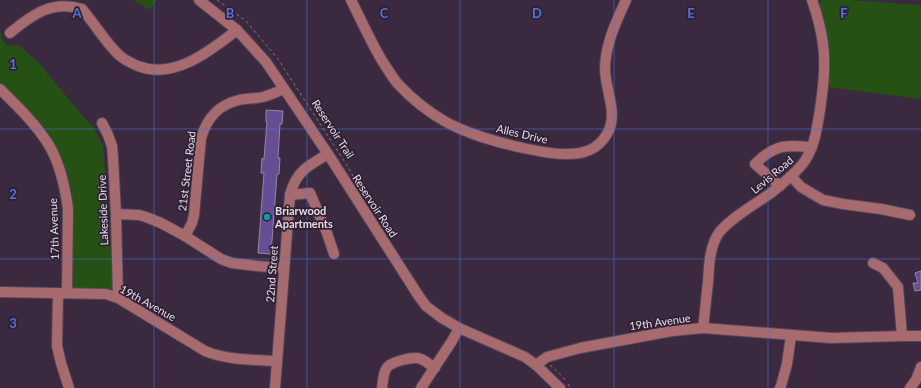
<svg xmlns="http://www.w3.org/2000/svg" width="921" height="388" viewBox="0 0 921 388" font-family="Lato,sans-serif">
	<style>
		.green { fill: #255114 }
		.building { fill: #674d94; stroke: #9088a4 }
		.lines { fill: none; stroke-linecap: round; stroke-linejoin: round }
		.minor-casing { stroke: #56465a; stroke-width: 12 }
		.path { stroke: #837587; stroke-width: 1; stroke-dasharray: 3 3; stroke-linecap: butt }
		.minor { stroke: #a76b6f; stroke-width: 10 }
		.grid { fill: none; stroke: #4f72dc; stroke-width: 1; stroke-opacity: 0.55 }
		.culture-dot { fill: #0f9aa8; stroke: #302034; stroke-width: 1.5 }
		.labels { text-anchor: middle; stroke-width: 3.5; stroke-linejoin: round; paint-order: stroke }
		.street-label { font-size: 11px; fill: #e6dce9; stroke: #302034 }
		.poi-label { font-size: 11px; font-weight: bold; fill: #e6dce9; stroke: #302034; text-anchor: start }
		.grid-label { font-size: 13px; text-anchor: middle; font-weight: bold; fill: #4f72dc; stroke: #302034; stroke-width: 3.5; stroke-linejoin: round; paint-order: stroke }
	</style>
	<rect width="100%" height="100%" fill="#3b2a3f"/>
	<g class="green">
		<polygon points="134,0 157,0 150,10"/>
		<polygon points="822,0 849,0 921,5 921,99 827,87 819,5"/>
		<polygon points="0,29 2,39 7,46 19,45 39,63 81,114 94,128 103,146 110,229 113,290 69,290 64,167 0,85"/>
	</g>
	<g class="building">
		<polygon points="266,110 283,111 282,124 280,124 278,158 280,158 279,174 277,174 271,254 258,253 264,173 261,173 262,158 264,159 267,122 266,122"/>
		<polygon points="921,271 921,290 915,291 913,283 918,283 915,273"/>
	</g>
	<g class="lines">
		<g class="minor-casing">
			<g id="minor">
				<polyline points="199,0 237,30 266,62 328,154 418,295 426,306 442,318 459,328 525,357 536,365 560,388"/>
				<path d="M351,0C361,20 370,40 381,59C387,68 392,77 398,84C412,99 428,112 446,122C470,135 497,142 523,148C542,152 561,156 580,153C591,151 601,144 607,134C619,114 605,90 605,69C605,45 616,22 626,0"/>
				<path d="M10,33C33,14 52,0 82,9C95,24 105,42 119,55C124,60 131,63 138,66C174,80 210,51 237,30"/>
				<path d="M0,89C17,106 34,122 47,142C60,162 65,186 68,209L67,293"/>
				<polyline points="102,123 108,135 112,146 113,158 116,214 118,298"/>
				<polyline points="791,176 801,187 823,200 843,204 881,209 910,215"/>
				<path d="M780,186L755,164C761,158 768,152 776,149C786,144 801,147 812,147"/>
				<polyline points="290,195 310,193 327,233 334,254"/>
				<polyline points="116,214 139,215 146,217 161,223 185,236 221,259 232,263 257,266 284,268"/>
				<path d="M185,236L192,223L194,215L201,138C207,118 218,105 239,100C247,98 255,99 263,97C270,95 277,92 284,89"/>
				<polyline points="873,263 883,268 898,287 902,336"/>
				<path d="M0,292L106,294L118,298L205,351C226,360 254,360 277,361"/>
				<polyline points="58,293 57,346 61,363 69,388"/>
				<path d="M703,328C705,313 706,298 708,283C709,268 709,250 717,236C724,222 757,203 771,193C781,185 797,172 804,162C815,146 817,128 820,110C823,89 826,66 823,44C821,29 817,14 812,0"/>
				<polyline points="536,365 547,357 580,348 672,331 703,328 831,338 902,336 921,336"/>
				<path d="M275,388L290,195C296,171 308,166 328,154"/>
				<path d="M382,388C383,382 383,374 386,369C389,362 413,356 421,359C426,361 430,365 435,368"/>
				<polyline points="421,388 452,341 459,328"/>
				<polyline points="780,388 781,386 787,364 791,336"/>
				<polyline points="910,388 916,380 921,367"/>
			</g>
		</g>
		<g class="path">
			<polyline points="217,0 246,21 278,59 348,167 355,180"/>
			<polyline points="367,198 387,229"/>
			<polyline points="550,365 562,376 566,381"/>
			<polyline points="568,384 571,388"/>
		</g>
		<use href="#minor" class="minor"/>
	</g>
	<path class="grid" d="M154,0V388M307,0V388M460,0V388M614,0V388M768,0V388M0,129H921M0,259H921"/>
	<circle class="culture-dot" cx="267" cy="217" r="4"/>
	<g class="labels">
		<g class="street-label">
			<text transform="translate(333 129) rotate(57)" y="4">Reservoir Trail</text>
			<text transform="translate(522 134) rotate(13)" y="4">Alles Drive</text>
			<text transform="translate(187 171) rotate(-83)" y="4">21st Street Road</text>
			<text transform="translate(772 175) rotate(-40)" y="4">Levis Road</text>
			<text transform="translate(375 206) rotate(57)" y="4">Reservoir Road</text>
			<text transform="translate(103 210) rotate(-92)" y="4">Lakeside Drive</text>
			<text transform="translate(54 229) rotate(-92)" y="4">17th Avenue</text>
			<text transform="translate(272 274) rotate(-86)" y="4">22nd Street</text>
			<text transform="translate(148 303) rotate(29)" y="4">19th Avenue</text>
			<text transform="translate(660 322) rotate(-8)" y="4">19th Avenue</text>
		</g>
		<g class="poi-label">
			<text x="275" y="215">Briarwood<tspan x="275" dy="13">Apartments</tspan></text>
		</g>
	</g>
	<g class="grid-label">
		<text x="77" y="18">A</text>
		<text x="230" y="18">B</text>
		<text x="384" y="18">C</text>
		<text x="537" y="18">D</text>
		<text x="691" y="18">E</text>
		<text x="844" y="18">F</text>
		<text x="13" y="69">1</text>
		<text x="13" y="199">2</text>
		<text x="13" y="328">3</text>
	</g>
</svg>
